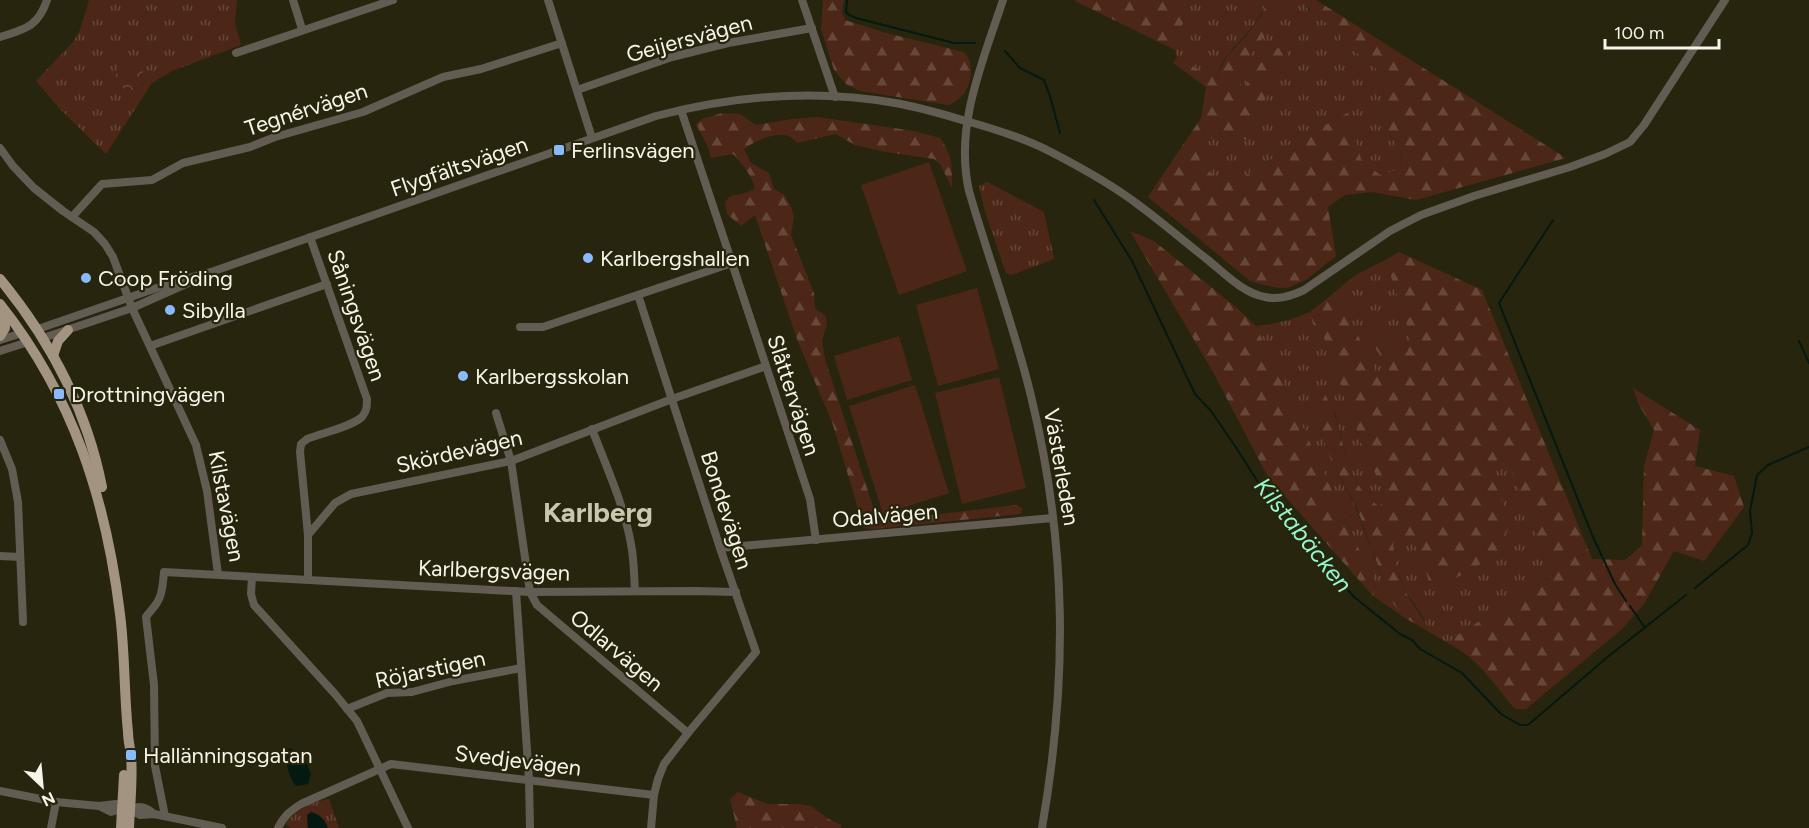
<svg xmlns="http://www.w3.org/2000/svg" width="1809" height="828" viewBox="0 0 1809 828" font-family="Figtree,sans-serif">
	<style>
		.grass { fill: url(#grass-tufts) }
		.forest { fill: url(#forest-firs) }
		.park { fill: url(#park-crowns) }
		.pitch { fill: #4c2717 }
		.water { fill: #041911 }
		.lines { fill: none; stroke-linecap: round; stroke-linejoin: round }
		.stream { stroke: #041911; stroke-width: 2 }
		.minor { stroke: #635c53; stroke-width: 8 }
		.major { stroke: #a39481; stroke-width: 10 }
		.poi-dot { fill: #89bafc; stroke: #27250e; stroke-width: 2 }
		.labels { text-anchor: middle; stroke-width: 4.5; stroke-linejoin: round; paint-order: stroke }
		.street-label { font-size: 22px; fill: #f6f5e7; stroke: #27250e }
		.poi-label { font-size: 22px; fill: #f6f5e7; stroke: #27250e; text-anchor: start }
		.water-label { font-size: 24px; font-style: italic; fill: #94f8cd; stroke: #27250e }
		.district-label { font-size: 28px; font-weight: bold; fill: #c9c8ac; stroke: #27250e }
	</style>
	<defs>
		<pattern id="grass-tufts" width="24" height="20" patternUnits="userSpaceOnUse" patternTransform="scale(1.5)"><rect width="24" height="20" fill="#4c2717"/><path d="M3 7l-1-3M5 7V3M7 7l1-3M15 17l-1-3M17 17v-4M19 17l1-3" fill="none" stroke="#664739"/></pattern>
		<pattern id="forest-firs" width="22" height="20" patternUnits="userSpaceOnUse" patternTransform="scale(1.5)"><rect width="22" height="20" fill="#4c2717"/><path d="M5 1l3.5 6h-7zM16 11l3.5 6h-7z" fill="#664739"/></pattern>
		<pattern id="park-crowns" width="20" height="18" patternUnits="userSpaceOnUse" patternTransform="scale(1.5)"><rect width="20" height="18" fill="#4c2717"/><path d="M2 6a3 3 0 1 1 6 0M12 15a3 3 0 1 1 6 0" fill="none" stroke="#664739"/></pattern>
	</defs>
	<rect width="100%" height="100%" fill="#27250e"/>
	<g class="grass">
		<polygon points="89,0 237,0 235,23 241,45 172,71 152,83 106,154 59,108 36,81 73,42 80,30"/>
		<path d="M1190,0H1268C1257,25 1246,34 1229,53C1223,60 1219,70 1215,78L1177,58L1175,50Z"/>
		<polygon points="1272,0 1305,0 1308,10 1322,20 1339,29 1343,47 1356,52 1374,65 1384,83 1382,121 1400,151 1401,168 1380,176 1361,159 1356,141 1290,144 1264,165 1237,180 1214,176 1199,160 1207,141 1221,132 1246,140 1272,85 1285,66 1255,69 1243,89 1236,75 1284,7"/>
		<polygon points="987,182 1044,212 1054,258 1052,260 1011,275 1006,273 985,212 979,186"/>
		<polygon points="1387,259 1389,271 1406,321 1410,341 1397,349 1376,331 1367,330 1371,342 1388,367 1384,390 1341,300 1325,300 1354,276"/>
		<path d="M1310,312L1313,324L1323,335L1366,456L1384,490L1380,507L1366,497L1350,471L1335,413L1311,393L1319,426L1331,460L1355,506L1391,601L1405,618L1373,596L1376,586L1256,326C1276,324 1292,320 1310,312Z"/>
		<polygon points="1506,457 1554,575 1454,637 1451,645 1429,632 1423,617 1405,590 1396,568 1393,543 1408,536 1421,553 1429,581 1510,523 1487,464"/>
		<path d="M329,799L339,828H328L324,819L307,821L308,828H291L286,824C294,811 313,801 329,799Z"/>
	</g>
	<g class="forest">
		<path d="M823,0H844L842,11L845,20L886,33L964,52C979,69 969,98 948,105L860,91L846,84L834,70L821,29Z"/>
		<polygon points="1076,0 1190,0 1175,50 1075,1"/>
		<path d="M1268,0H1272L1285,7L1236,75L1243,89L1255,69L1275,48L1288,49L1285,66L1272,85L1246,140L1221,132L1207,141L1199,160L1214,176L1237,180L1264,165L1290,144L1351,111L1356,141L1361,159L1380,175L1401,168L1400,151L1382,121L1384,83L1374,65L1356,52L1343,47L1339,29C1324,21 1310,17 1305,0H1316L1566,158L1416,200L1372,192L1345,195L1328,207L1336,256L1306,280L1287,288L1272,287L1250,281L1148,197L1201,118L1206,87L1173,63L1177,58L1215,78L1228,55L1247,35L1262,14Z"/>
		<path d="M722,113L740,114L756,125L791,119L818,117L914,131L940,138C953,156 952,166 952,188L940,164L934,159L886,152L855,145L836,134L797,143C795,141 793,138 790,137C778,130 754,141 744,149L751,163L769,173L774,189L784,195L790,204L794,216L791,235L814,293L815,309L825,315L827,325L822,340L825,359L877,519L890,520L1016,505L1022,508L1021,514L874,529L864,528L832,422L798,342L755,215L741,226L727,214L725,202L730,196L742,194L755,189C753,177 742,163 733,154L711,158L708,147L696,124L702,119Z"/>
		<polygon points="1130,231 1154,241 1237,308 1256,326 1376,586 1373,596 1268,477 1213,372"/>
		<path d="M1399,252L1482,290L1592,559L1625,560L1642,545L1644,466L1654,430L1638,403L1633,388L1700,430L1695,466L1734,476L1744,507L1704,561L1674,551L1644,604L1622,629L1526,709H1515C1495,686 1479,659 1451,645L1454,637L1554,575L1506,457L1488,464L1510,523L1501,548L1475,568L1442,585L1429,582L1421,553L1408,537L1393,543C1395,560 1397,575 1405,590C1412,605 1423,616 1429,632L1405,618L1391,601L1356,506L1331,460L1319,426L1311,393L1325,394C1328,401 1333,408 1335,416C1346,450 1347,485 1380,507L1384,490L1366,456L1323,335L1313,324L1310,312L1325,300H1341L1384,389L1388,367L1371,342L1367,329L1376,331L1397,349L1410,341L1406,321L1389,271L1387,259Z"/>
		<polygon points="738,792 768,804 799,804 811,806 827,818 841,825 841,828 737,828 730,799"/>
	</g>
	<polygon class="park" points="127,62 144,66 142,78 130,95 122,87 120,79 115,77 119,66"/>
	<g class="pitch">
		<polygon points="929,162 967,271 899,295 861,185"/>
		<polygon points="977,288 999,369 938,386 916,305"/>
		<polygon points="899,336 912,380 847,400 834,356"/>
		<polygon points="999,377 1026,488 962,504 935,393"/>
		<polygon points="915,385 949,493 883,514 849,406"/>
	</g>
	<g class="water">
		<path d="M289,748C303,752 306,762 311,774L308,784L296,786C289,778 285,762 286,751Z"/>
		<path d="M311,812C321,815 324,819 328,828H308L307,815Z"/>
	</g>
	<g class="lines">
		<g class="stream">
			<polyline points="847,0 846,12 849,15 856,18 954,43 975,43"/>
			<polyline points="1005,51 1020,68 1044,80 1050,96 1060,133"/>
			<polyline points="1094,200 1132,261 1195,394 1211,411 1235,446 1256,479 1272,499 1280,505 1284,520 1315,557 1335,574 1353,596 1400,634 1412,640 1420,649 1462,673 1501,714 1520,725 1528,725 1610,655 1686,595"/>
			<polyline points="1553,220 1499,303 1593,537 1615,584 1626,601"/>
			<polyline points="1799,341 1809,363"/>
			<polyline points="1695,588 1748,545 1752,533 1750,511 1757,475 1768,465 1809,447"/>
			<polyline points="1630,606 1645,628"/>
		</g>
		<g class="minor">
			<polyline points="293,0 302,29"/>
			<polyline points="548,0 592,138"/>
			<polyline points="802,0 835,97"/>
			<path d="M1003,0C983,61 954,126 969,191C989,260 1014,326 1031,396C1067,544 1068,678 1042,828"/>
			<path d="M0,37C25,29 38,27 47,0"/>
			<polyline points="236,53 393,0"/>
			<polyline points="577,90 672,57 728,43 812,28"/>
			<polyline points="681,110 732,263"/>
			<polyline points="0,148 13,166 34,188 63,211 94,232 105,244 113,257 132,308 196,445 207,491 218,574"/>
			<polyline points="72,217 102,184 152,180 183,163 250,147 275,137 363,112 443,77 481,69 562,43"/>
			<polyline points="638,295 720,548 756,652 688,733 664,764 658,779 654,795 651,828"/>
			<polyline points="520,327 543,327 732,263 810,499 816,540"/>
			<path d="M38,329L177,281L214,271L656,116C733,96 816,89 895,103C919,107 942,114 966,121C995,129 1024,138 1051,152C1082,168 1113,185 1140,206C1163,223 1185,242 1208,260C1224,273 1243,293 1265,297C1279,300 1291,296 1304,290L1390,231L1421,215L1474,196L1570,167L1605,154L1630,142L1644,125L1725,0"/>
			<polyline points="43,338 132,308 195,280"/>
			<polyline points="0,340 22,333"/>
			<polyline points="150,346 327,284"/>
			<polyline points="0,351 28,342"/>
			<polyline points="496,413 511,461 530,592 537,605 688,733"/>
			<path d="M592,429C606,466 624,505 631,544C634,559 634,575 635,591"/>
			<polyline points="0,440 12,469 18,502 23,622"/>
			<polyline points="308,535 335,503 351,494 511,461 672,399 766,366"/>
			<polyline points="720,548 1053,518"/>
			<polyline points="0,556 20,557"/>
			<polyline points="252,577 251,594 254,605 335,694 357,721 408,828"/>
			<path d="M308,579V535L300,452L301,444L307,439C322,433 351,427 362,417C367,411 367,405 367,399L310,237"/>
			<polyline points="516,591 529,779 530,828"/>
			<polyline points="347,709 387,693 412,692 453,681 521,668"/>
			<polyline points="0,791 56,802 99,806 116,804 122,809"/>
			<polyline points="99,806 111,812 122,809"/>
			<polyline points="130,809 140,815 154,814 222,828"/>
			<path d="M130,809C140,805 146,807 154,814"/>
			<path d="M165,816L155,766L154,685L146,617C150,611 155,607 158,601C163,593 163,581 164,572L530,592L695,591L736,592"/>
			<polyline points="51,828 56,802"/>
			<path d="M278,828C284,816 290,811 301,804L391,764L654,795"/>
		</g>
		<g class="major">
			<path d="M0,279C50,340 87,410 102,487"/>
			<path d="M0,304C73,396 106,499 120,614C125,653 124,693 128,732C128,740 130,747 131,755C133,779 130,804 129,828"/>
			<polyline points="0,336 5,328 4,311"/>
			<polyline points="53,356 58,341 68,330"/>
			<polyline points="121,828 124,775"/>
		</g>
	</g>
	<g class="poi-dot">
		<rect x="553" y="144" width="12" height="12" rx="3"/>
		<circle cx="588" cy="258" r="6"/>
		<circle cx="86" cy="278" r="6"/>
		<circle cx="170" cy="310" r="6"/>
		<circle cx="463" cy="376" r="6"/>
		<rect x="53" y="388" width="12" height="12" rx="3"/>
		<rect x="125" y="749" width="12" height="12" rx="3"/>
	</g>
	<g class="labels">
		<g class="street-label">
			<text transform="translate(689 38) rotate(-15)" y="8">Geijersvägen</text>
			<text transform="translate(306 109) rotate(-18)" y="8">Tegnérvägen</text>
			<text transform="translate(459 166) rotate(-19)" y="8">Flygfältsvägen</text>
			<text transform="translate(357 315) rotate(71)" y="8">Såningsvägen</text>
			<text transform="translate(794 395) rotate(72)" y="8">Slåttervägen</text>
			<text transform="translate(459 451) rotate(-13)" y="8">Skördevägen</text>
			<text transform="translate(1062 467) rotate(80)" y="8">Västerleden</text>
			<text transform="translate(227 506) rotate(79)" y="8">Kilstavägen</text>
			<text transform="translate(727 510) rotate(72)" y="8">Bondevägen</text>
			<text transform="translate(885 515) rotate(-5)" y="8">Odalvägen</text>
			<text transform="translate(494 570) rotate(2)" y="8">Karlbergsvägen</text>
			<text transform="translate(617 650) rotate(40)" y="8">Odlarvägen</text>
			<text transform="translate(430 669) rotate(-12)" y="8">Röjarstigen</text>
			<text transform="translate(518 760) rotate(7)" y="8">Svedjevägen</text>
		</g>
		<g class="poi-label">
			<text x="571" y="158">Ferlinsvägen</text>
			<text x="600" y="266">Karlbergshallen</text>
			<text x="98" y="286">Coop Fröding</text>
			<text x="182" y="318">Sibylla</text>
			<text x="475" y="384">Karlbergsskolan</text>
			<text x="71" y="402">Drottningvägen</text>
			<text x="143" y="763">Hallänningsgatan</text>
		</g>
		<g class="water-label">
			<text transform="translate(1303 535) rotate(51)" y="8">Kilstabäcken</text>
		</g>
		<g class="district-label">
			<text x="598" y="522">Karlberg</text>
		</g>
	</g>
	<g transform="translate(42 786) rotate(154)" stroke="#27250e" stroke-width="4.5" paint-order="stroke">
	<path d="M0-4.5L10 22L0 15L-10 22Z" fill="#f6f5e7"/>
	<text y="-9" font-size="16" font-weight="bold" text-anchor="middle" fill="#f6f5e7">N</text>
	</g>
	<path d="M1605 39v9h114v-9" fill="none" stroke="#f6f5e7" stroke-width="3"/>
	<text x="1614" y="39" font-size="18" fill="#f6f5e7" stroke="#27250e" stroke-width="4.5" paint-order="stroke">100 m</text>
</svg>
